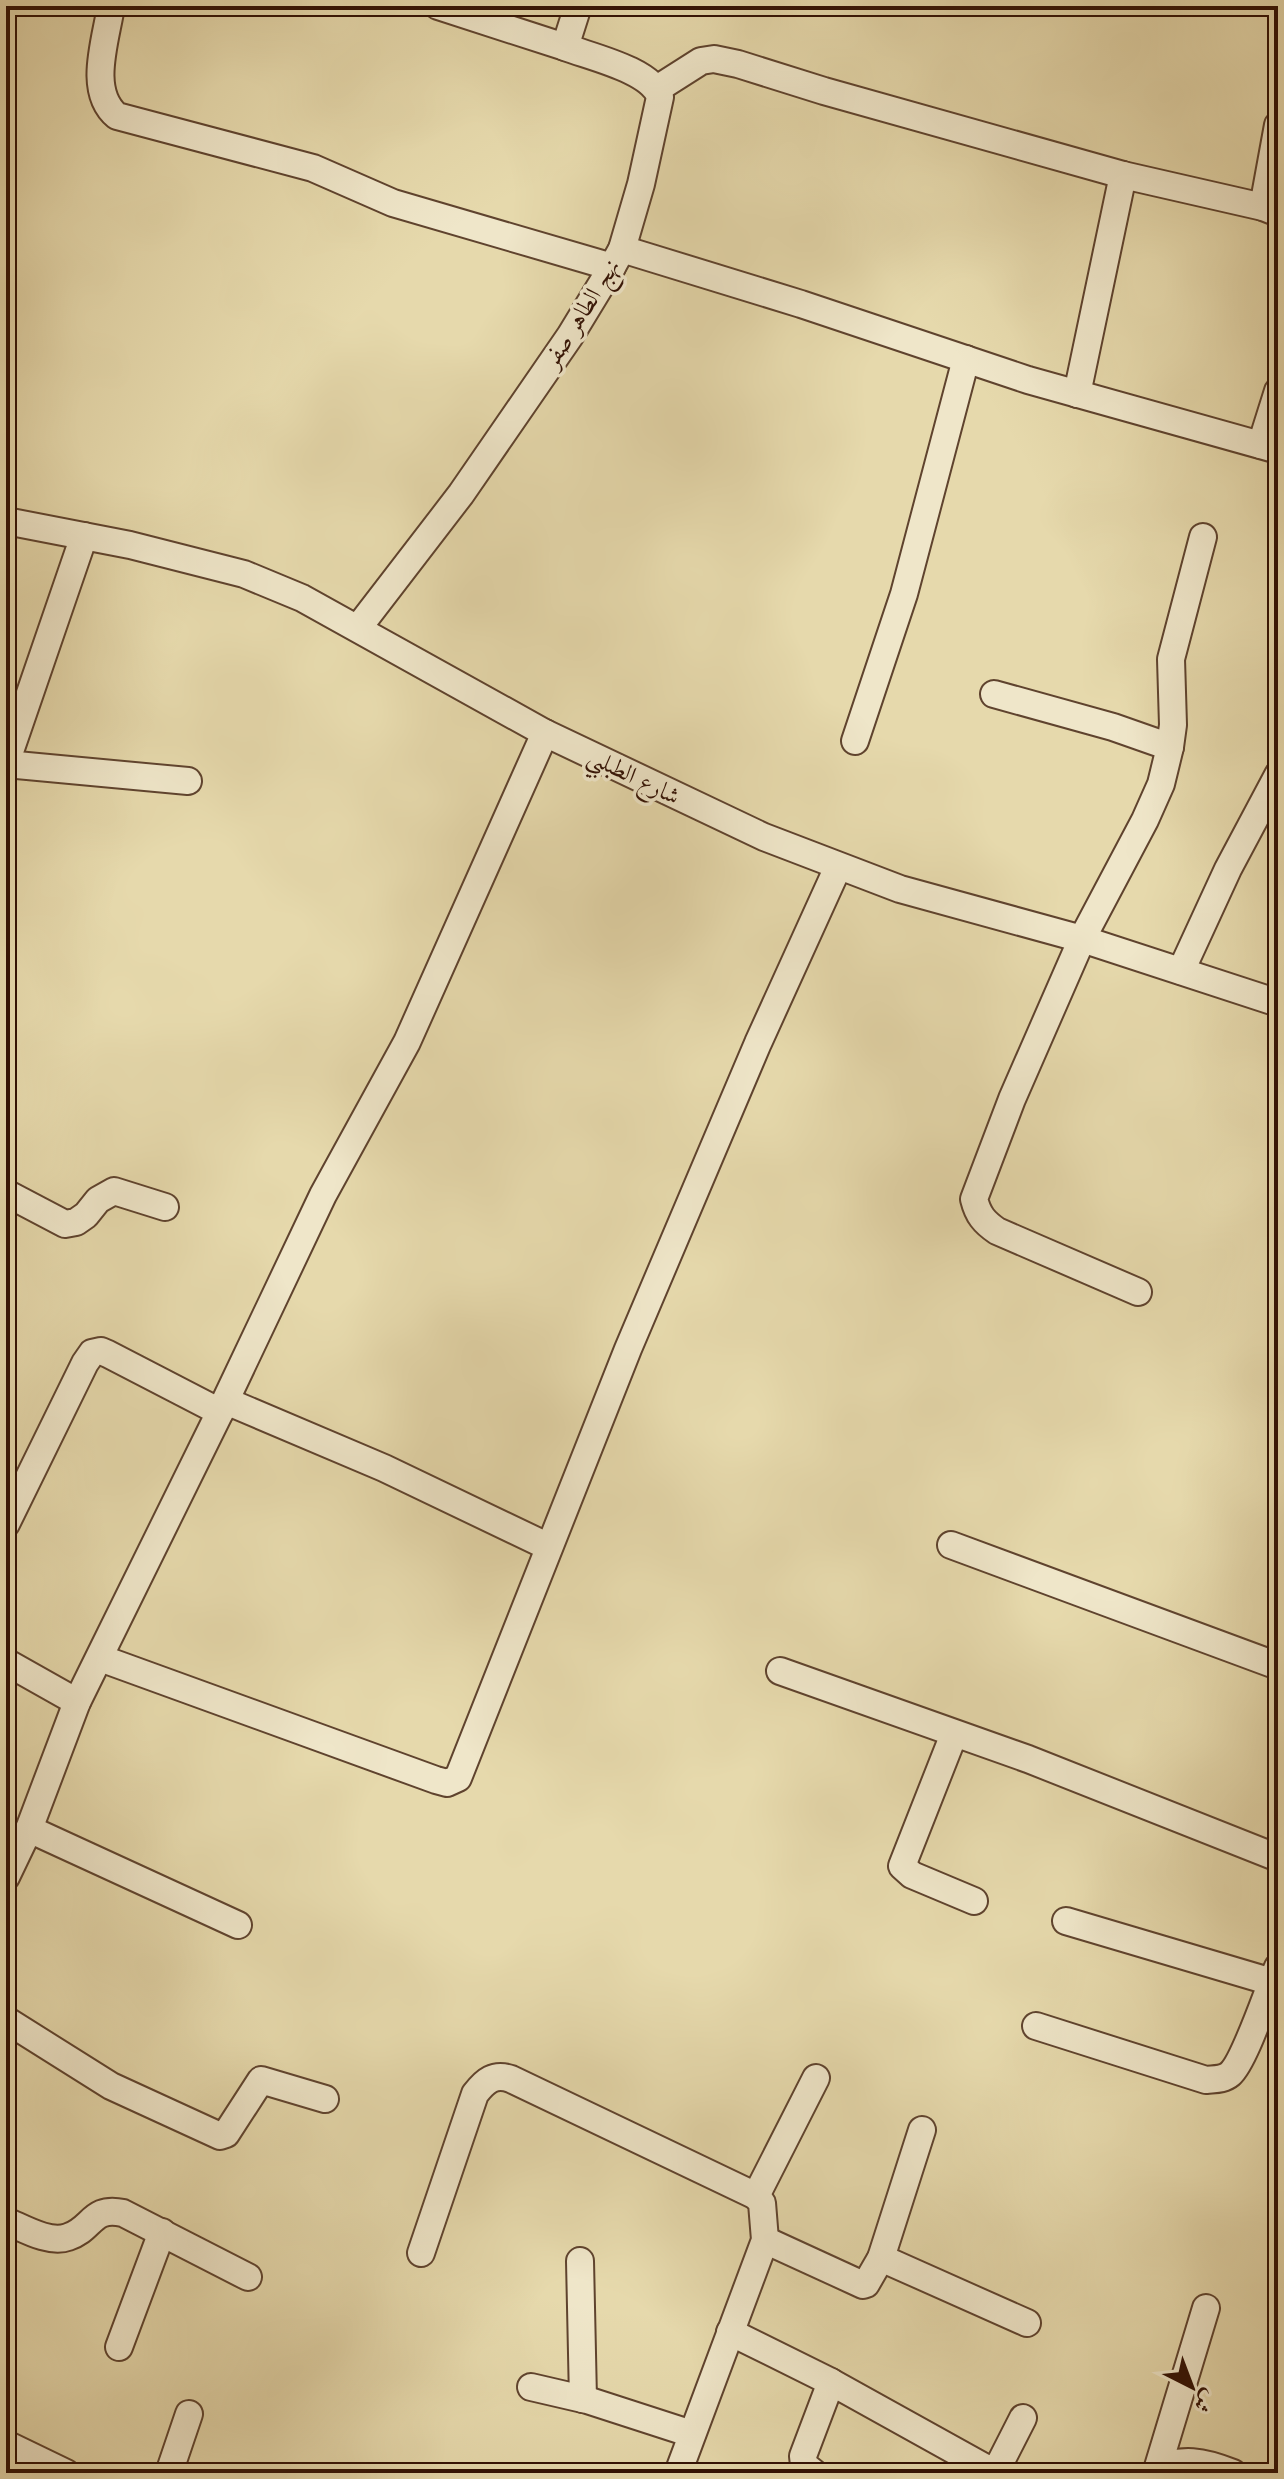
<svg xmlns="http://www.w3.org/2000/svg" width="1284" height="2479" viewBox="0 0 1284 2479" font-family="'Old Standard TT',Amiri,serif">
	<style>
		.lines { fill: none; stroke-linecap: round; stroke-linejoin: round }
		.minor-casing { stroke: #5f432e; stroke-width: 30 }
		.minor { stroke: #efe6c9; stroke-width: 26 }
		.labels { text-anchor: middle; stroke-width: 7; stroke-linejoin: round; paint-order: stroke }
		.street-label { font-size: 24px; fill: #321104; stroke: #efe6c9 }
	</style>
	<rect width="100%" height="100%" fill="#e6d9ac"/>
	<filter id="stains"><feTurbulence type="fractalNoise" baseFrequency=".0025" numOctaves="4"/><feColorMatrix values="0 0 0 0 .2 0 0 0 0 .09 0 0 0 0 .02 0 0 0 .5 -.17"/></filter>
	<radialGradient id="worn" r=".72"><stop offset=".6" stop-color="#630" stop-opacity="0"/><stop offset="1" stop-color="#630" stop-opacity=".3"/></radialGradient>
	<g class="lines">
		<g class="minor-casing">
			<g id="minor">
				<path d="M111,6C106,40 87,91 117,116L313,168L393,203L612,267"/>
				<polyline points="438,6 565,47"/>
				<polyline points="657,89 701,61 714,59 738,64 824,91 1123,175 1263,207"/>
				<polyline points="1278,125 1263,207 1278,213"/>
				<polyline points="622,249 801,304 1028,380 1278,450"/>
				<polyline points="1077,394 1123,175"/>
				<polyline points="1261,445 1278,391"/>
				<polyline points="6,521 130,545 244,574 302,598 545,733 764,837 900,889 1082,939 1278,1003"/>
				<path d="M358,628L461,494L570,336L612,267L622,249L641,184L660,97C651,70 591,57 565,47L578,6"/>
				<path d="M994,694L1113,727L1170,747L1161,784L1145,820L1082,939L1012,1099L974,1199C978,1215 984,1222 997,1231L1138,1292"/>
				<polyline points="855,741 904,594 966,359"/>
				<polyline points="1170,747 1173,725 1171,659 1203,537"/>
				<polyline points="6,763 84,536"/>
				<polyline points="6,764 188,781"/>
				<polyline points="1181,971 1228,869 1278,775"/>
				<polyline points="6,1193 65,1224 76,1222 86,1215 98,1200 114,1191 165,1207"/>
				<polyline points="226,1401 384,1468 549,1547"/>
				<polyline points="6,1524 85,1363 92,1353 101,1351 108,1354 220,1412"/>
				<polyline points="951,1545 1278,1666"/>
				<polyline points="100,1658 436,1780 447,1783 458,1778 628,1349 758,1043 838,867"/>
				<polyline points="6,1662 77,1702"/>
				<polyline points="780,1671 1028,1759 1278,1858"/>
				<polyline points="954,1734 902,1866 912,1875 974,1901"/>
				<polyline points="29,1829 238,1925"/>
				<polyline points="6,1877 29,1829 77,1702 220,1412 323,1195 407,1042 545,733"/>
				<polyline points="1066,1921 1272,1982"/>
				<polyline points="6,2020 111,2086 220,2136 226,2134 261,2080 325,2099"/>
				<path d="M1036,2026L1206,2080C1214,2079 1223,2080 1230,2074C1245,2061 1268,1989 1278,1967"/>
				<path d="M6,2221C23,2228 49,2244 68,2237C93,2229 91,2206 123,2213L248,2277"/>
				<polyline points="765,2240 863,2285 866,2284 881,2258 922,2130"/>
				<path d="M421,2253L475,2094C485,2081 494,2073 511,2079L756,2196"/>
				<polyline points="881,2258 1027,2323"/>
				<polyline points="580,2261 583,2399"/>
				<polyline points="730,2332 831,2382 995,2473 1023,2418"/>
				<polyline points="119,2347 162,2232"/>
				<polyline points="531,2387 587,2400 692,2434"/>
				<polyline points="6,2444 66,2473"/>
				<polyline points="1157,2470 1206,2308"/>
				<polyline points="169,2473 189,2414"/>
				<polyline points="678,2473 765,2240 762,2203 756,2196 816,2078"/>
				<polyline points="814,2473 804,2465 803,2456 831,2382"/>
				<path d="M1154,2473C1179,2455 1206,2462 1233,2473"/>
			</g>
		</g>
		<use href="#minor" class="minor"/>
	</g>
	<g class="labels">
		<g class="street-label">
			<text transform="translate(581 313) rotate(-58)" y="8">نهج الطاهر صفر</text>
			<text transform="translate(634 776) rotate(26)" y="8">شارع الطبلبي</text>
		</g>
	</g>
	<rect width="1284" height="2479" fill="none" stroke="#e6d9ac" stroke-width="32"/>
	<rect x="8" y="8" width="1268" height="2463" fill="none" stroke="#321104" stroke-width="4"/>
	<rect x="16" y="16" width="1252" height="2447" fill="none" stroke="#321104" stroke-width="2"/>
	<g transform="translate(1192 2387) rotate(138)" stroke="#efe6c9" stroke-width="6" paint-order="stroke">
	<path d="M0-6L14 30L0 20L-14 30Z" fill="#321104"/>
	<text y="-12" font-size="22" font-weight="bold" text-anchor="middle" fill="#321104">ش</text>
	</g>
	<rect width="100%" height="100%" filter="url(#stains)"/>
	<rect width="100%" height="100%" fill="url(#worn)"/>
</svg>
